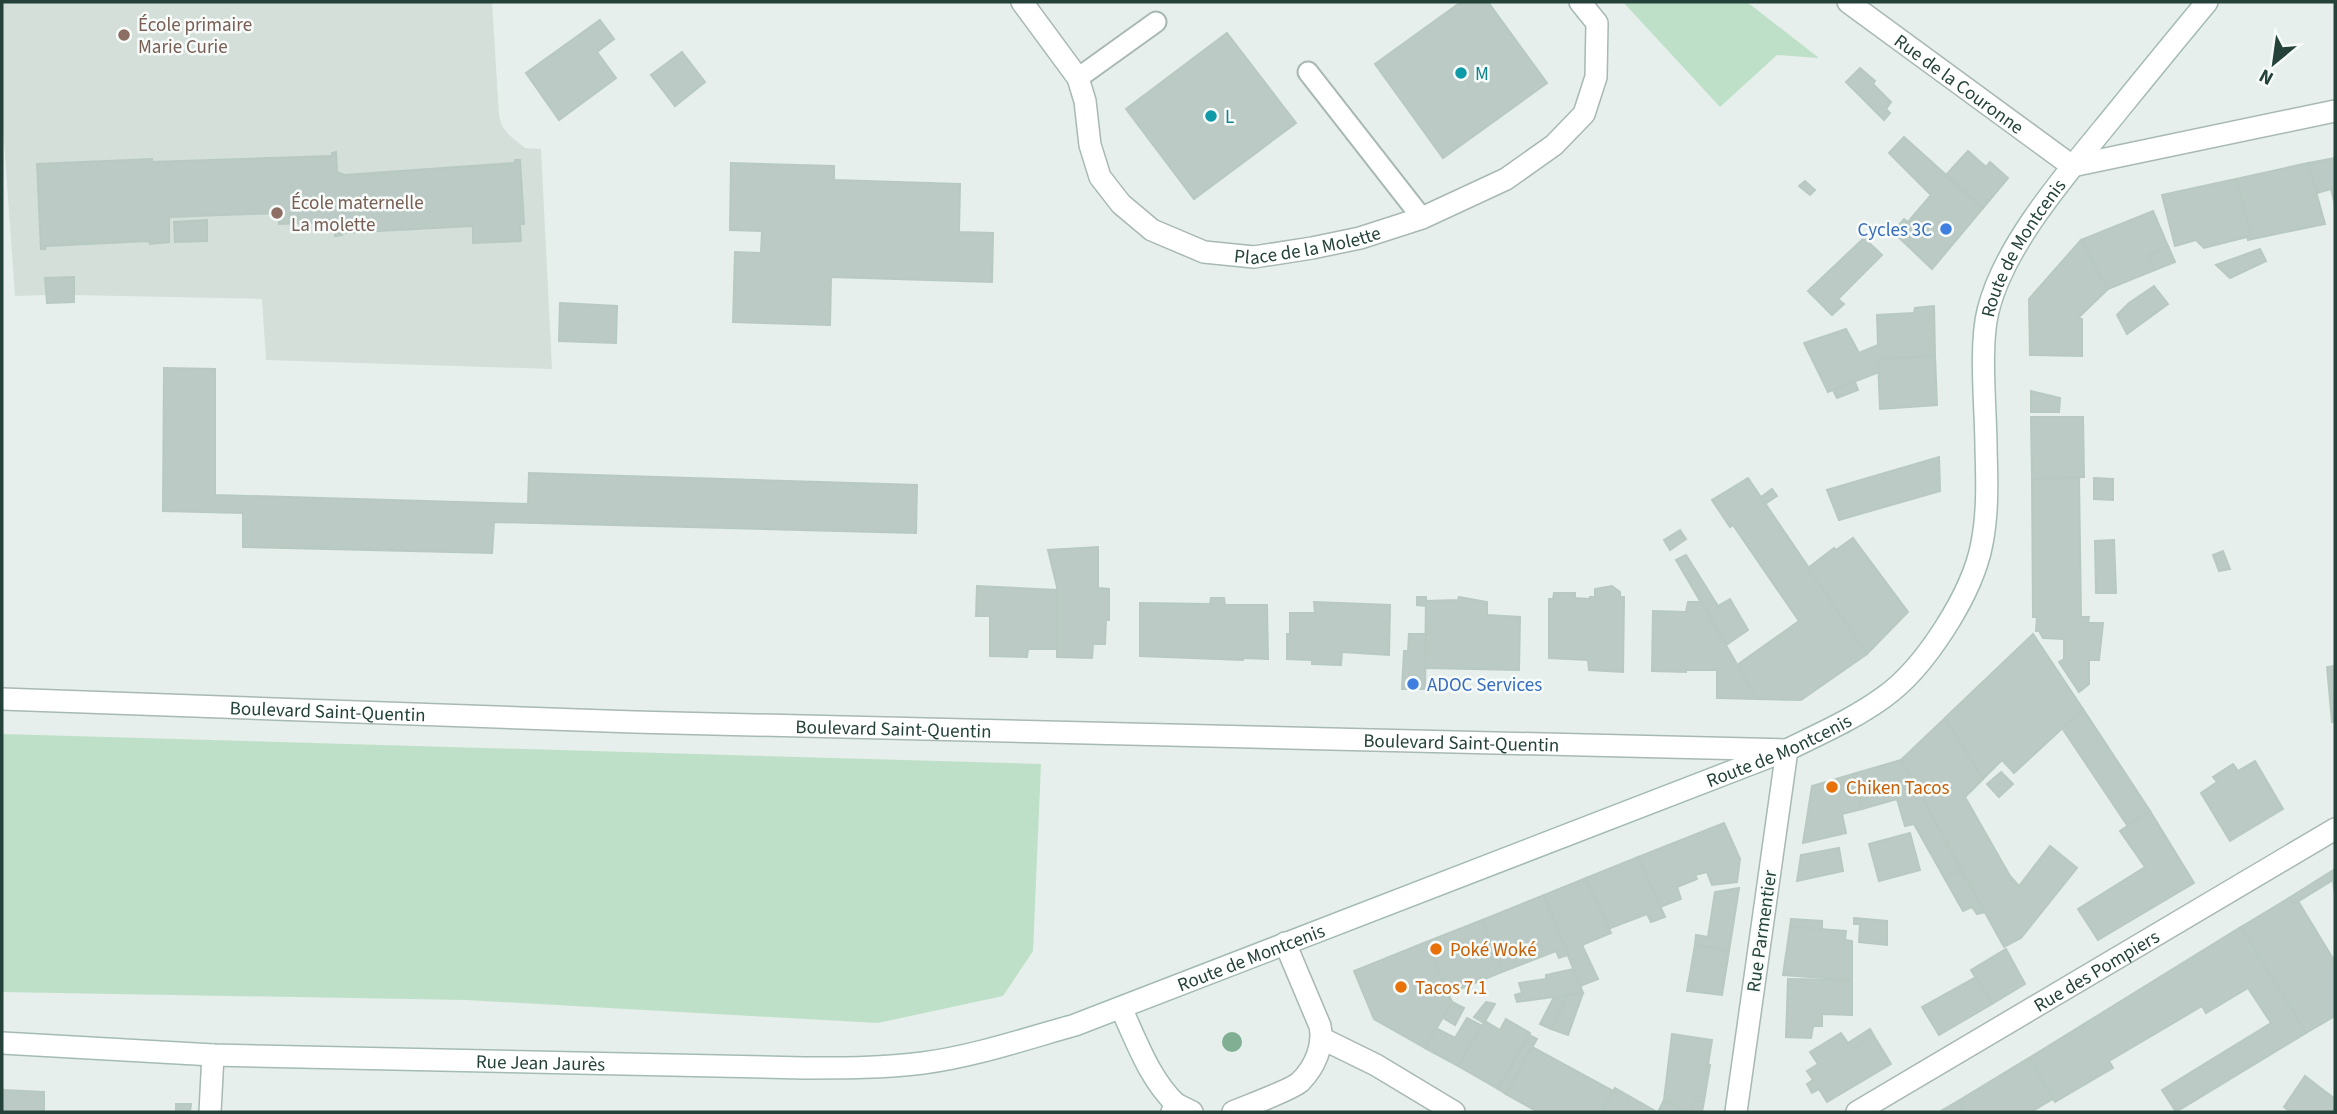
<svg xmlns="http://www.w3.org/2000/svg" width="2337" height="1114" viewBox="0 0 2337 1114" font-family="'Source Sans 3',sans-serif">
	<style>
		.built { fill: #d4dfda }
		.green { fill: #bfe0c8 }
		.building { fill: #bbcac4; stroke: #b8c9c2; stroke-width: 2 }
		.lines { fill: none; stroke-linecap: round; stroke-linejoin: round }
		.lane-casing { stroke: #a8b8b2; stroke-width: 23 }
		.street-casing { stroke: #a8b8b2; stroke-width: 24 }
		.secondary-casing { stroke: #a4bbb3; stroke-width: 24 }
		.lane { stroke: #fff; stroke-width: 19 }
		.street { stroke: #fff; stroke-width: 21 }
		.secondary { stroke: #fff; stroke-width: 21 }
		.tree { fill: #80af93 }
		.education-dot { fill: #8d6e63; stroke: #f7fbf9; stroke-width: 2.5 }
		.culture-dot { fill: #0f9aa8; stroke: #f7fbf9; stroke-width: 2.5 }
		.shop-dot { fill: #3f7fe0; stroke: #f7fbf9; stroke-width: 2.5 }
		.food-dot { fill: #e8710a; stroke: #f7fbf9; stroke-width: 2.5 }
		.labels { text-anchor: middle; stroke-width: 5; stroke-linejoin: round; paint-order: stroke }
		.education-label { font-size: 19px; fill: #785e54; stroke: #f7fbf9; text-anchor: start }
		.culture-label { font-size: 19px; fill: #0d838f; stroke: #f7fbf9; text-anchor: start }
		.street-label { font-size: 19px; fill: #24423a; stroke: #f7fbf9 }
		.shop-label { font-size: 19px; fill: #366cbe; stroke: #f7fbf9; text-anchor: end }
		.food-label { font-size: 19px; fill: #c56008; stroke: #f7fbf9; text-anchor: start }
	</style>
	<rect width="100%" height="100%" fill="#e6efeb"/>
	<polygon class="built" points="2,2 492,2 499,115 502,126 508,134 525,148 541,149 552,369 266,360 262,299 74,295 73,277 45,278 46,295 15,296 2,113"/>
	<g class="green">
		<polygon points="1623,2 1747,2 1819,58 1777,55 1720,107"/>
		<polygon points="2,734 1041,764 1033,951 1003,996 878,1023 466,1000 2,992"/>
	</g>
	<g class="building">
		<polygon points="1461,2 1488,2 1547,83 1443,158 1375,64"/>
		<polygon points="600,20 614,39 597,52 616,78 559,120 526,73"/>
		<polygon points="1227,33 1296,123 1194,199 1126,109"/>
		<polygon points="682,52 705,82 675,106 651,75"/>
		<polygon points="1860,68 1875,81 1873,84 1891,102 1886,109 1890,113 1884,120 1846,82"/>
		<polygon points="1904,137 1983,208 1932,269 1893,232 1904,219 1908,222 1931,195 1889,153"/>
		<polygon points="1968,151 1986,167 1990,162 2008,178 1983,208 1946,175"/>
		<polygon points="336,152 337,172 344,175 515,163 515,160 520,160 524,224 520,224 521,241 473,243 473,226 341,233 342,235 335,236 334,222 279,224 278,213 169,217 169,242 150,244 149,241 46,246 45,249 41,249 37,164 152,159 152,162 332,156 332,153"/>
		<polygon points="2335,158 2335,205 2331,189 2317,193 2308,163"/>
		<polygon points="731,163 834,166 834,180 960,184 959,232 993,233 992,282 831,277 830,325 733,322 735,252 761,253 762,231 730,230"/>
		<polygon points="2308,163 2325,224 2252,239 2236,179"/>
		<polygon points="2236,179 2252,239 2248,240 2247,237 2204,248 2196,240 2175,246 2162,195"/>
		<polygon points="1805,181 1815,190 1810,195 1799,186"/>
		<polygon points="2153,211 2168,246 2149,255 2155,270 2108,289 2081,240"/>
		<polygon points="207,220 207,241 175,242 174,222"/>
		<polygon points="1864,238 1882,255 1838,299 1844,304 1832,315 1808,291"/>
		<polygon points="2081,240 2108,289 2078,318 2082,319 2082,356 2030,355 2029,299"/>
		<polygon points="2168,246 2175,262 2155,270 2149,255"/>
		<polygon points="2260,249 2266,261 2230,278 2216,265"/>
		<polygon points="74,277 74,302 47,303 45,278"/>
		<polygon points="2154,286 2168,304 2127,334 2117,315 2129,303"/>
		<polygon points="560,303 617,306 616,343 559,341"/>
		<polygon points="1934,306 1935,356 1878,359 1879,372 1828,392 1804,343 1846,329 1859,353 1878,345 1877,315 1914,313 1915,308"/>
		<polygon points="1935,356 1937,405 1880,409 1878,359"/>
		<polygon points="164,368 215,369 215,495 528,504 529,473 917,485 916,533 494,522 492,553 243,547 243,513 163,511"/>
		<polygon points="1855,382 1858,390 1837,398 1833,390"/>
		<polygon points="2031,391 2060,398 2059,412 2031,412"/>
		<polygon points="2031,417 2083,417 2084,477 2032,479"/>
		<polygon points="1939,457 1940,491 1839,520 1827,490"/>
		<polygon points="1748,478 1867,654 1801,700 1757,699 1737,665 1799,621 1733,525 1730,527 1712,500"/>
		<polygon points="2079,478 2081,617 2089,617 2088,623 2103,623 2099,660 2089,660 2089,684 2079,692 2059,662 2064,659 2064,639 2043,638 2039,631 2036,631 2037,617 2033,617 2032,479"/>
		<polygon points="2094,478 2113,479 2113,500 2094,499"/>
		<polygon points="1772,489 1777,496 1765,504 1760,498"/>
		<polygon points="1680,530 1686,539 1670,550 1664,540"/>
		<polygon points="1853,538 1908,612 1867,654 1808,568 1834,548 1836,550"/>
		<polygon points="2114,540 2116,593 2096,593 2095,541"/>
		<polygon points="1098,547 1098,588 1109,589 1109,620 1106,620 1105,644 1093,644 1092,658 1057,657 1057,587 1048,550"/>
		<polygon points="2223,551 2230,569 2219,571 2213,555"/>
		<polygon points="1686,555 1718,606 1730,599 1748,630 1726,645 1676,560"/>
		<polygon points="977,586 1057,590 1057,649 1028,649 1027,657 990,656 990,616 976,616"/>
		<polygon points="1612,586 1620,592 1620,597 1624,597 1623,672 1589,670 1588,660 1549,658 1549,599 1553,599 1554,593 1575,593 1575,598 1590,599 1590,597 1595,597 1595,589"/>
		<polygon points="1417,597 1426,597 1426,606 1417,605"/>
		<polygon points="1459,597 1487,602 1487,615 1520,617 1519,670 1425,668 1426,601 1458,600"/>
		<polygon points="1211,598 1224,598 1225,605 1267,605 1268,659 1243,658 1243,660 1140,656 1140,603 1210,604"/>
		<polygon points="1314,602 1390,605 1389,655 1342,652 1341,665 1312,664 1312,660 1287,659 1287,634 1290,634 1290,613 1315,613"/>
		<polygon points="1688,602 1701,602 1757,699 1717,698 1717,670 1686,670 1686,672 1652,671 1653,611 1686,612"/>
		<polygon points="1409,634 1426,634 1425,689 1402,689 1404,651 1408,651"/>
		<polygon points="2033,634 2083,709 2014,773 2002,760 1983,779 1945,718"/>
		<polygon points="2335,666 2335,722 2332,722 2327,667"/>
		<polygon points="2083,709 2150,811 2127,825 2062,728"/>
		<polygon points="1945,718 1983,779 1965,797 2010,876 2019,886 2050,846 2077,868 2021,938 2004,947 1901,760"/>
		<polygon points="1901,760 1961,869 1945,879 1914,824 1905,826 1897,799 1862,809 1853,774"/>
		<polygon points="2255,761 2283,809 2230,841 2201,793 2217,782 2213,777 2233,764 2238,771"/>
		<polygon points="2001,772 2013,784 1999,797 1987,784"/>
		<polygon points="1853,774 1862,809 1842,814 1846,833 1803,843 1812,786"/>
		<polygon points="2150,811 2194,883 2098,940 2078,909 2145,867 2120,831"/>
		<polygon points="1724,823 1740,859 1737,882 1712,885 1707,872 1695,875 1697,879 1677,887 1681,899 1660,907 1638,857"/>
		<polygon points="1910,833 1920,870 1879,881 1869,844"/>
		<polygon points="1839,848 1843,871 1797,881 1801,855"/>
		<polygon points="1638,857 1665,917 1651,922 1647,914 1608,929 1586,878"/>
		<polygon points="1961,869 1985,912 1977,914 1972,907 1963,911 1945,879"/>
		<polygon points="2335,869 2335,896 2333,880 2294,904 2289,898"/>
		<polygon points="1586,878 1611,933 1582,945 1598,979 1580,986 1544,895"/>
		<polygon points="1739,888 1729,951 1695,945 1696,935 1708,937 1715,892"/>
		<polygon points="1544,895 1568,955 1559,958 1556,951 1502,972 1482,920"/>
		<polygon points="2289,898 2294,904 2298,901 2335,962 2335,1016 2306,1033 2241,927"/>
		<polygon points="1854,918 1887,921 1887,945 1859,942 1860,924 1854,924"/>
		<polygon points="1791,919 1822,921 1822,930 1790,927"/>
		<polygon points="1482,920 1502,972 1448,994 1426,942"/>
		<polygon points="1790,927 1846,931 1845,940 1852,941 1852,980 1783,975"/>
		<polygon points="2241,927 2306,1033 2176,1112 2162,1090 2271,1023 2248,988 2206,1013 2202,1006 2109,1061 2113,1068 2055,1102 2029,1058"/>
		<polygon points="1426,942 1452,1002 1425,1048 1374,1019 1354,971"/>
		<polygon points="1695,945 1729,951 1722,995 1687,991"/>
		<polygon points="2006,949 2025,984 1992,1004 1971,970"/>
		<polygon points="1574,969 1583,993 1517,1002 1515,995 1522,993 1519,983 1546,979 1546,975"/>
		<polygon points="1976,977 1992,1004 1939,1035 1922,1007"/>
		<polygon points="1788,979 1852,980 1852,1015 1822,1014 1822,1026 1813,1026 1811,1038 1786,1037"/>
		<polygon points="1583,993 1568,1035 1551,1029 1567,995"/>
		<polygon points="1567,995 1551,1029 1540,1024 1554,997"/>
		<polygon points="1452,1002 1464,1008 1455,1025 1443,1018"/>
		<polygon points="1486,1002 1495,1004 1484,1023 1474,1017"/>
		<polygon points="1467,1018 1482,1026 1458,1066 1425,1048 1436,1028 1455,1038"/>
		<polygon points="1506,1019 1530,1033 1498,1089 1458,1066 1485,1021 1500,1030"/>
		<polygon points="1870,1029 1874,1036 1852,1049 1848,1043"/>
		<polygon points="1841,1033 1852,1049 1874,1036 1891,1064 1827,1102 1819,1089 1812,1093 1807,1084 1813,1080 1807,1071 1818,1064 1810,1052"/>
		<polygon points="1672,1034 1712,1040 1708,1065 1710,1065 1704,1101 1695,1101 1692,1112 1688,1112 1664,1100"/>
		<polygon points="1529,1035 1537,1039 1506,1094 1498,1089"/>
		<polygon points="1532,1047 1613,1091 1602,1112 1538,1112 1506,1094"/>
		<polygon points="2029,1058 2053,1099 2031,1112 1965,1112 1958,1101"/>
		<polygon points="2305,1076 2335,1099 2335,1112 2291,1112 2284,1107"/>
		<polygon points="1615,1088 1657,1112 1602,1112"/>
		<polygon points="2,1090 44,1092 44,1112 2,1112"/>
		<polygon points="1664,1100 1688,1112 1658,1112"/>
		<polygon points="1695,1101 1704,1101 1702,1112 1692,1112"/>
		<polygon points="1958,1101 1965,1112 1939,1112"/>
		<polygon points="176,1104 191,1104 190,1112 176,1112"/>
	</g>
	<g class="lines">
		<g class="lane-casing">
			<g id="lane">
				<polyline points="1308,72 1422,218"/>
				<polyline points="1078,78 1156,22"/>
			</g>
		</g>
		<g class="street-casing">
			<g id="street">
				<path id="s1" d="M1022,2L1078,78L1085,101L1090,145L1100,177L1121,204L1152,230L1204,252L1254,257L1312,248L1360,238L1422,218L1506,179L1554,145L1584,114L1596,77L1597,23L1580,2"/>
				<path id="s2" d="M1848,2L2072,166L2335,111"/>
				<path id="s3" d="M2,699L634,722L1787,750L1736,1112"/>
				<polyline points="1323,1039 1376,1065 1454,1112"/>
				<polyline points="1176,1104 1192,1112"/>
				<polyline points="210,1112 213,1055"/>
				<path d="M1233,1112C1247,1106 1291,1090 1300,1082C1315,1067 1324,1046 1320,1026L1285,943"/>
				<path id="s4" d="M1857,1112L2335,829"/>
			</g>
		</g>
		<g class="secondary-casing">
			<g id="secondary">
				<path d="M1121,1008C1137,1042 1149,1078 1176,1104L1172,1112"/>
				<path id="s5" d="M2,1043L213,1055L804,1068C844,1068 884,1068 923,1063C975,1056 1025,1039 1075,1025L1787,750C1819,734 1854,719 1884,697C1925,668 1973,593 1982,543C1988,512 1987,480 1986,448C1986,410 1979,347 1988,311C2003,248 2062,179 2103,129C2138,86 2172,44 2207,2"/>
			</g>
		</g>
		<use href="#lane" class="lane"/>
		<use href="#street" class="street"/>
		<use href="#secondary" class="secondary"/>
	</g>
	<circle class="tree" cx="1232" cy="1042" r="10"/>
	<g class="education-dot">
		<circle cx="124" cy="35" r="7"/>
		<circle cx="277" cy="213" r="7"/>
	</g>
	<g class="culture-dot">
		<circle cx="1461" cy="73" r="7"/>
		<circle cx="1211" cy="116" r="7"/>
	</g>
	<g class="shop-dot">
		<circle cx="1946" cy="229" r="7"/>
		<circle cx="1413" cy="684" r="7"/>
	</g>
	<g class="food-dot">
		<circle cx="1832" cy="787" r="7"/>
		<circle cx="1436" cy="949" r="7"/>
		<circle cx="1401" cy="987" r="7"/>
	</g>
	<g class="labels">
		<g class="education-label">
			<text x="138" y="31">École primaire<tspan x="138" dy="22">Marie Curie</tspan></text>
			<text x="291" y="209">École maternelle<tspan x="291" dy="22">La molette</tspan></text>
		</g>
		<g class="culture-label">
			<text x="1475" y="80">M</text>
			<text x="1225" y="123">L</text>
		</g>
		<g class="street-label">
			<text dy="7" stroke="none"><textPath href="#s2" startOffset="138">Rue de la Couronne</textPath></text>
			<text dy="7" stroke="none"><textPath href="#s1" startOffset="432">Place de la Molette</textPath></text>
			<text dy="7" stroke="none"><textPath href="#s5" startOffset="2443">Route de Montcenis</textPath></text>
			<text dy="7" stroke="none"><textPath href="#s3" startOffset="326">Boulevard Saint-Quentin</textPath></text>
			<text dy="7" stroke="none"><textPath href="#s3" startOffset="892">Boulevard Saint-Quentin</textPath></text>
			<text dy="7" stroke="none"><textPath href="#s3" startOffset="1460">Boulevard Saint-Quentin</textPath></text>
			<text dy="7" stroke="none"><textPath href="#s5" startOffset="1834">Route de Montcenis</textPath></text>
			<text transform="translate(1761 931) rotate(-82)" y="7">Rue Parmentier</text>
			<text dy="7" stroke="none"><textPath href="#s5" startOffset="1267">Route de Montcenis</textPath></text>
			<text dy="7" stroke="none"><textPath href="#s4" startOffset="278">Rue des Pompiers</textPath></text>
			<text dy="7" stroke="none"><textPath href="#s5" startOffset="539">Rue Jean Jaurès</textPath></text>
		</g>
		<g class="shop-label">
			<text x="1932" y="236">Cycles 3C</text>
			<text x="1427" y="691" text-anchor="start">ADOC Services</text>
		</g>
		<g class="food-label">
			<text x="1846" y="794">Chiken Tacos</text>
			<text x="1450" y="956">Poké Woké</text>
			<text x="1415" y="994">Tacos 7.1</text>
		</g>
	</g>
	<rect width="2337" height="1114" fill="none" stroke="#24423a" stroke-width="7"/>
	<g transform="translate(2274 63) rotate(209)" stroke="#f7fbf9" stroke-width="5" paint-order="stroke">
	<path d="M0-5L12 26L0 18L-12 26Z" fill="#24423a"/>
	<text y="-10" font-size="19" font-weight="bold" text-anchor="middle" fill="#24423a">N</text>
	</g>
</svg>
